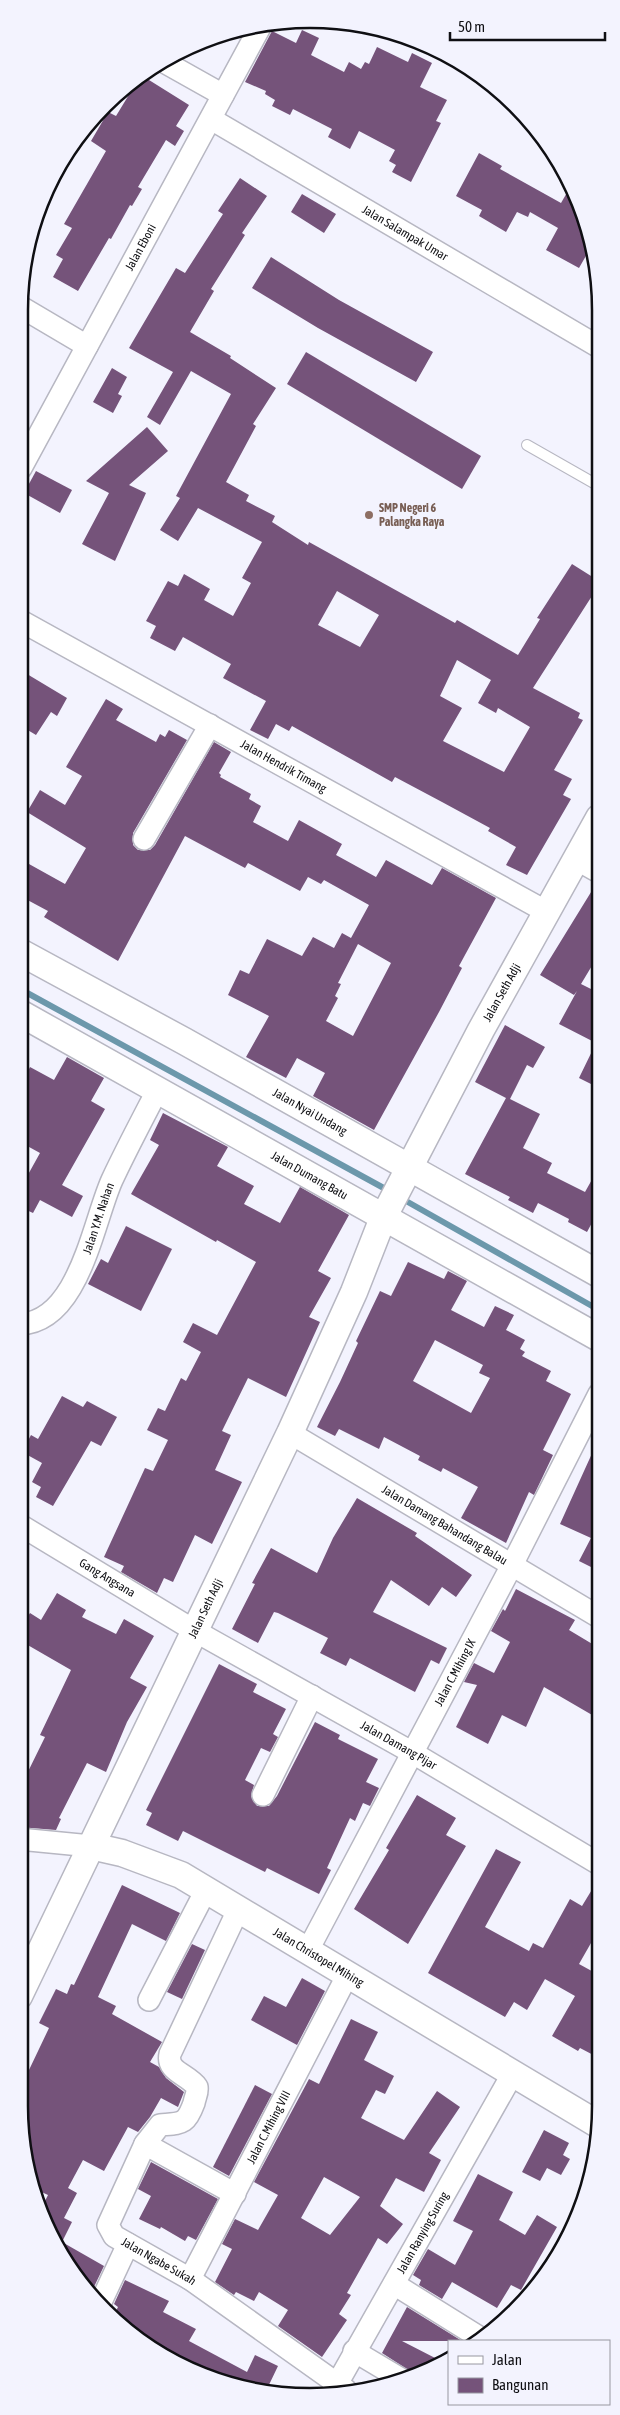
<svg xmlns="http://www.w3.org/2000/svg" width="620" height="2415" viewBox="0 0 620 2415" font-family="'Asap Condensed',sans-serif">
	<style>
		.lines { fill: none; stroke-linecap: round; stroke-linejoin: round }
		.stream { stroke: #6c98ab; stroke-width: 6 }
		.building { fill: #75537a; fill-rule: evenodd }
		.service-casing { stroke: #b7b7c2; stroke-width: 12 }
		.minor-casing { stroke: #b7b7c2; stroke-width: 24 }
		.tertiary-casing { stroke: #b7b7c2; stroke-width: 29 }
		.service { stroke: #fff; stroke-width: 10 }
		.minor { stroke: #fff; stroke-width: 21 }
		.tertiary { stroke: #fff; stroke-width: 26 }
		.education-dot { fill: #8d6e63; stroke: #f3f3fe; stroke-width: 2 }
		.labels { text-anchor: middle; stroke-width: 5; stroke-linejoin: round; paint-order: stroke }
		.street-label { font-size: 12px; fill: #0f0f13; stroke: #f3f3fe }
		.education-label { font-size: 12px; font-weight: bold; fill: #785e54; stroke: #f3f3fe; text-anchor: start }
		.rim { fill: none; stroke: #0f0f13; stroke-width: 2.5 }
	</style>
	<rect width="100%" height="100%" fill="#f3f3fe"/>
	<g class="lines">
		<g class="stream">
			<polyline points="20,989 391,1192"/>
			<polyline points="399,1197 599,1310"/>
		</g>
	</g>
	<g class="building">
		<polygon points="302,30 319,38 311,55 344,72 349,62 361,69 365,62 369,64 377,47 408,62 412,53 432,63 420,87 447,100 436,121 441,123 411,182 392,172 396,165 389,161 395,150 359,131 350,149 328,137 332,129 293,109 290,115 272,106 275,100 265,94 266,91 245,82 272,31 296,43"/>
		<polygon points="141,75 189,105 176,126 184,131 175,146 166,140 138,187 142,189 132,206 130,205 111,239 109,238 78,291 53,277 63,259 56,255 72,228 64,224 106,151 91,141 108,112 116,116"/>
		<polygon points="479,153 502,166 500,169 561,203 572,184 591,247 579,268 546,250 558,228 530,212 528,217 517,212 506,232 479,216 482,210 456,196"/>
		<path d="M240,178L267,196L242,233L245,235L211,289L214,291L190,332L231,356L230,358L276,388L253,424L256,426L226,482L249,495L246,501L275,516L272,522L308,545L309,542L455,623L457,620L518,655L540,619L537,618L572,564L599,581V585L533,688L580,713L578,718L583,720L554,770L572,779L563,795L571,799L527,875L506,865L516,847L488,831L490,828L442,802L395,777L392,782L292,726L289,731L276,724L268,739L250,730L266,701L223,678L231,664L183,637L175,651L150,638L156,626L146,621L168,581L178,586L184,574L210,589L204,600L233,616L251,583L242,578L262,542L198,508L178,541L160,530L180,498L176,496L231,394L191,371L160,425L147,417L173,372L129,348L176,268L185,273L223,214L218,211ZM337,591L379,615L360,647L318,625ZM457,660L491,680L478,703L496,713L498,708L530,727L504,772L443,741L462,708L440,696Z"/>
		<polygon points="302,194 336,214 324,233 291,212"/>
		<polygon points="271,257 339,300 433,352 416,382 318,328 252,288"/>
		<polygon points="306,352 481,456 462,489 287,384"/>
		<polygon points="112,368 127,377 118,394 122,396 113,413 93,402"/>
		<polygon points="147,427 168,451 129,485 146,493 115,561 82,544 109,493 86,481"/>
		<polygon points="36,471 72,490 60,513 24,493"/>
		<polygon points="27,674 67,698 57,716 51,712 36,735 21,726 21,685"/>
		<path d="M106,699L123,709L116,720L156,742L160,734L165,737L169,730L187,740L133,833V845L138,850H150L155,845L214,742L231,752L219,773L221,775L220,777L251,794L249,799L261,806L253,822L288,841L299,820L342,844L336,855L376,877L386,860L432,885L442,868L496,898L459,966L462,968L439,1012L374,1130L313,1096L325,1073L297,1058L286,1078L246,1057L269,1016L228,995L240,970L249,974L267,939L302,956L313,937L334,948L342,933L351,938L369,905L324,880L321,884L308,877L300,891L248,863L245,868L185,836L118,961L44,917L48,911L20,896V859L65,884L86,848L27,812L40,790L65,805L82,776L66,767ZM358,944L391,963L353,1036L326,1021L338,998L335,996L341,984L338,983Z"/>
		<polygon points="596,884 599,884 599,954 581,984 599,993 599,1088 579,1078 596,1043 559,1024 577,991 574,995 540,975"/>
		<polygon points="505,1025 545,1047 533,1068 527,1065 510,1099 540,1114 523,1148 552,1163 547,1173 585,1192 599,1167 599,1222 594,1219 587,1232 568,1222 569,1219 538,1203 533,1213 508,1200 510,1197 465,1174 506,1098 475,1082"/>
		<polygon points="67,1057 104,1078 91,1101 105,1109 62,1185 83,1196 72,1217 40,1200 33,1213 20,1207 20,1189 40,1153 20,1142 20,1065 29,1069 30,1067 54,1080"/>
		<polygon points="163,1113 228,1147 217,1166 254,1186 244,1204 280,1223 300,1187 349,1215 318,1271 331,1278 309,1317 320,1322 286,1397 248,1378 222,1431 231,1435 215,1470 242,1482 212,1544 195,1535 173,1582 164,1578 157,1593 121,1572 124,1566 104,1557 145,1468 153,1471 168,1440 147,1430 158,1408 165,1411 181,1378 186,1381 201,1352 183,1342 193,1323 217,1335 256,1262 217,1240 216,1242 131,1194 159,1145 150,1140"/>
		<polygon points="126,1226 172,1249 141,1311 88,1284 101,1259 108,1263"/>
		<path d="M408,1262L444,1279L448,1271L467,1281L451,1310L484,1327L495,1306L514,1315L506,1330L525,1340L520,1349L525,1352L522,1356L551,1371L546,1381L571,1394L543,1450L553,1455L534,1495L529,1492L506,1543L461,1518L478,1487L443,1468L441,1472L418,1460L420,1456L384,1437L379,1449L339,1429L335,1436L317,1427L340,1382L358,1343L356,1341L380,1291L391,1296ZM435,1340L483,1365L479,1373L490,1378L471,1413L413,1381Z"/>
		<polygon points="62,1396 83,1407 87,1401 117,1417 101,1446 91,1441 53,1506 36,1497 41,1487 32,1482 42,1463 22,1452 31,1435 38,1439"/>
		<polygon points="599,1438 599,1571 579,1561 591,1538 560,1524"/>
		<polygon points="357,1498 417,1533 415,1536 472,1575 456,1597 442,1587 429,1606 391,1580 373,1612 447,1648 439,1664 431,1660 415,1692 350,1658 346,1666 320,1653 328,1638 278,1613 274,1612 258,1643 232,1629 255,1584 252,1583 271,1548 317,1573 333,1538"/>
		<polygon points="516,1589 575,1620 569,1630 599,1648 599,1719 544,1687 526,1727 502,1715 488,1744 456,1727 477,1685 464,1682 474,1663 494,1673 510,1642 491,1631 503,1609 505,1611"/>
		<polygon points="57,1593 86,1610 82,1617 116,1634 124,1619 154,1636 130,1678 147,1687 127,1722 106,1772 87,1763 59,1818 61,1819 56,1830 19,1827 19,1790 45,1737 40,1735 71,1670 19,1640 19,1631 30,1613 41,1620"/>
		<polygon points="219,1664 257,1684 253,1692 286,1709 273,1734 278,1737 270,1752 261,1748 245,1780 254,1785 251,1796 257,1806 269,1806 277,1796 315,1722 340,1735 338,1739 378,1759 366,1782 379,1788 370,1806 363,1803 355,1821 350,1818 327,1868 331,1870 319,1894 267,1868 265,1872 183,1831 178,1841 146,1825 152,1813 146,1810"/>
		<polygon points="417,1795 456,1818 446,1835 466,1846 408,1944 354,1909 389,1850 386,1848"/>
		<polygon points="496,1849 521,1862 485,1927 529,1951 533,1943 543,1948 570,1899 582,1906 599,1878 599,1929 579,1964 599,1975 599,2058 580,2048 578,2051 552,2036 575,1996 545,1979 527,2010 514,2002 505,2017 428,1973"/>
		<polygon points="122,1885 180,1913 166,1941 132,1924 98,1997 116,2006 112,2014 162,2042 150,2062 159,2067 166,2078 184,2092 178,2107 161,2098 150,2117 138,2132 128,2127 104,2171 83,2160 68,2188 77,2193 64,2218 72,2222 62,2242 104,2266 92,2291 85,2287 41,2216 40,2211 48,2195 35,2189 19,2105 19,2091 49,2028 39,2023 56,1989 67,1994 71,1984 74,1985"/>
		<polygon points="192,1944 205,1950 182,1999 167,1992"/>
		<polygon points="302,1978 325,1991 297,2045 251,2020 264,1996 286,2007"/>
		<path d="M351,2019L378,2032L364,2060L394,2076L385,2094L376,2090L361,2118L404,2140L437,2091L460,2107L429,2153L441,2160L424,2192L396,2178L380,2206L403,2224L387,2244L378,2238L347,2293L351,2295L339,2314L347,2320L322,2357L278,2326L288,2310L259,2292L254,2301L236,2292L234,2295L215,2282L232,2249L222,2244L235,2219L258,2230L278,2195L254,2182L309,2079L319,2084ZM324,2177L360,2197L330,2235L301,2218Z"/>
		<polygon points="255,2085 272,2094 229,2176 213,2167"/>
		<polygon points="544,2130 569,2143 563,2155 570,2159 561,2175 547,2168 540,2181 522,2172"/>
		<polygon points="151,2162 218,2199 196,2240 188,2236 185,2241 161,2227 160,2229 139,2219 151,2196 138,2189"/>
		<polygon points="478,2174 513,2192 499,2220 525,2235 537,2215 557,2227 521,2290 511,2285 497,2308 452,2282 442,2299 419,2285 421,2280 413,2275 428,2249 455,2265 473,2231 453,2221"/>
		<polygon points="125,2280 169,2301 163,2312 196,2329 189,2341 247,2372 255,2355 278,2366 267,2389 181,2366 114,2315 118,2307 114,2304"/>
		<polygon points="407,2307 462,2341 402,2341 439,2360 413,2373 382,2353"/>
	</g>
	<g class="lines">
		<g class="service-casing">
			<polyline id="service" points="527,445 599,486"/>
		</g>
		<g class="minor-casing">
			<g id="minor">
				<polyline points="166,63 223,95"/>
				<path id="s1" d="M211,119L599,347"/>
				<polyline points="21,307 87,346"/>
				<path id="s2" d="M21,468L260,27"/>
				<path id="s3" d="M21,621L547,912"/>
				<polyline points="144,839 210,725"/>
				<polyline points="576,859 599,872"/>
				<path id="s4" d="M20,1324C79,1322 93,1222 112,1180C126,1150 142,1120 157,1091"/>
				<path id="s5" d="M290,1433L599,1617"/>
				<path id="s6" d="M20,1525L195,1631L413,1753L599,1864"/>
				<polyline points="263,1795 312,1696"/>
				<polyline points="19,1839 91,1846"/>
				<path id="s7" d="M308,1950L512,1565L599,1394"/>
				<polyline points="149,2000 206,1890"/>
				<path d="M145,2144L160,2125C182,2123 186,2125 194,2103C195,2097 198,2093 197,2087C188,2074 166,2072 170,2054L238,1910"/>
				<path id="s8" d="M235,2194L145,2144L108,2225L114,2236L190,2279L346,2390"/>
				<path id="s9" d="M190,2279L348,1974"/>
				<polyline points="394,2284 482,2339"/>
				<polyline points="100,2304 128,2244"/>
				<polyline points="354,2351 401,2379"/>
				<path id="s10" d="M333,2391L513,2073"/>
			</g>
		</g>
		<g class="tertiary-casing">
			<g id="tertiary">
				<path id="s11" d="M20,952L184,1041L599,1274"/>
				<path id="s12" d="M20,1013L599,1338"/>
				<path id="s13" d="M91,1846L122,1853L181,1875L599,2125"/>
				<path id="s14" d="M19,1996L290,1433L354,1292L383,1218L481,1030L599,818"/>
			</g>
		</g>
		<use href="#service" class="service"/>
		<use href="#minor" class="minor"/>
		<use href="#tertiary" class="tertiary"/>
	</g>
	<circle class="education-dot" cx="369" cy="515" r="5"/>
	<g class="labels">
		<g class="street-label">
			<text dy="4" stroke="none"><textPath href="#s1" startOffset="225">Jalan Salampak Umar</textPath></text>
			<text dy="4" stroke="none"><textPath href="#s2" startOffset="251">Jalan Eboni</textPath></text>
			<text dy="4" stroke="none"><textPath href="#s3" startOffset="300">Jalan Hendrik Timang</textPath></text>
			<text dy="4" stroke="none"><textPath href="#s14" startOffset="1114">Jalan Seth Adji</textPath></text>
			<text dy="4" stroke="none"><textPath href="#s11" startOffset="331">Jalan Nyai Undang</textPath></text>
			<text dy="4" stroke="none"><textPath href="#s12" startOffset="332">Jalan Dumang Batu</textPath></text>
			<text dy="4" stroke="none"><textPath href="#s4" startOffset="140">Jalan Y.M. Nahan</textPath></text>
			<text dy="4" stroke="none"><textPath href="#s5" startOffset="180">Jalan Damang Bahandang Balau</textPath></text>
			<text dy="4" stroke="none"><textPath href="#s6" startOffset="102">Gang Angsana</textPath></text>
			<text dy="4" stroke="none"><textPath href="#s14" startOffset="430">Jalan Seth Adji</textPath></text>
			<text dy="4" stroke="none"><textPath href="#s7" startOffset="314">Jalan C.Mihing IX</textPath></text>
			<text dy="4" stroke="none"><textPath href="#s6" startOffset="438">Jalan Damang Pijar</textPath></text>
			<text dy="4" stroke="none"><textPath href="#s13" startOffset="255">Jalan Christopel Mihing</textPath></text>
			<text dy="4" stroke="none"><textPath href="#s9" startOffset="171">Jalan C.Mihing VIII</textPath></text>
			<text dy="4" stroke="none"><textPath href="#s10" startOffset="182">Jalan Ranying Suring</textPath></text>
			<text dy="4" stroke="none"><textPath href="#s8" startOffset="256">Jalan Ngabe Sukah</textPath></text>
		</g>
		<g class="education-label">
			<text x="379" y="512">SMP Negeri 6<tspan x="379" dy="14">Palangka Raya</tspan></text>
		</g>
	</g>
	<path d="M0 0H620V2415H0ZM310 28H310A282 282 0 0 1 592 310V2106A282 282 0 0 1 310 2388H310A282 282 0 0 1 28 2106V310A282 282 0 0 1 310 28Z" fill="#f3f3fe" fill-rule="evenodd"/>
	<path class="rim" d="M310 28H310A282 282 0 0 1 592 310V2106A282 282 0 0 1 310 2388H310A282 282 0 0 1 28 2106V310A282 282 0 0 1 310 28Z"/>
	<rect x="448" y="2340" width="162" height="65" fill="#f3f3fe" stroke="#9898a0"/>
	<rect x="458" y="2356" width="25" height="8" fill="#ffffff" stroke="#9898a0"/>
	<text x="492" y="2365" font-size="15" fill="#0f0f13">Jalan</text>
	<rect x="458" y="2378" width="25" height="15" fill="#75537a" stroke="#9898a0"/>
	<text x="492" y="2390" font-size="15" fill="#0f0f13">Bangunan</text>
	<path d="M450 32v8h155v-8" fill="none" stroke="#0f0f13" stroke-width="2.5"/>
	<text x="458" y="32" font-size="15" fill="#0f0f13" stroke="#f3f3fe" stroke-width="4" paint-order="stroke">50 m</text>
</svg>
